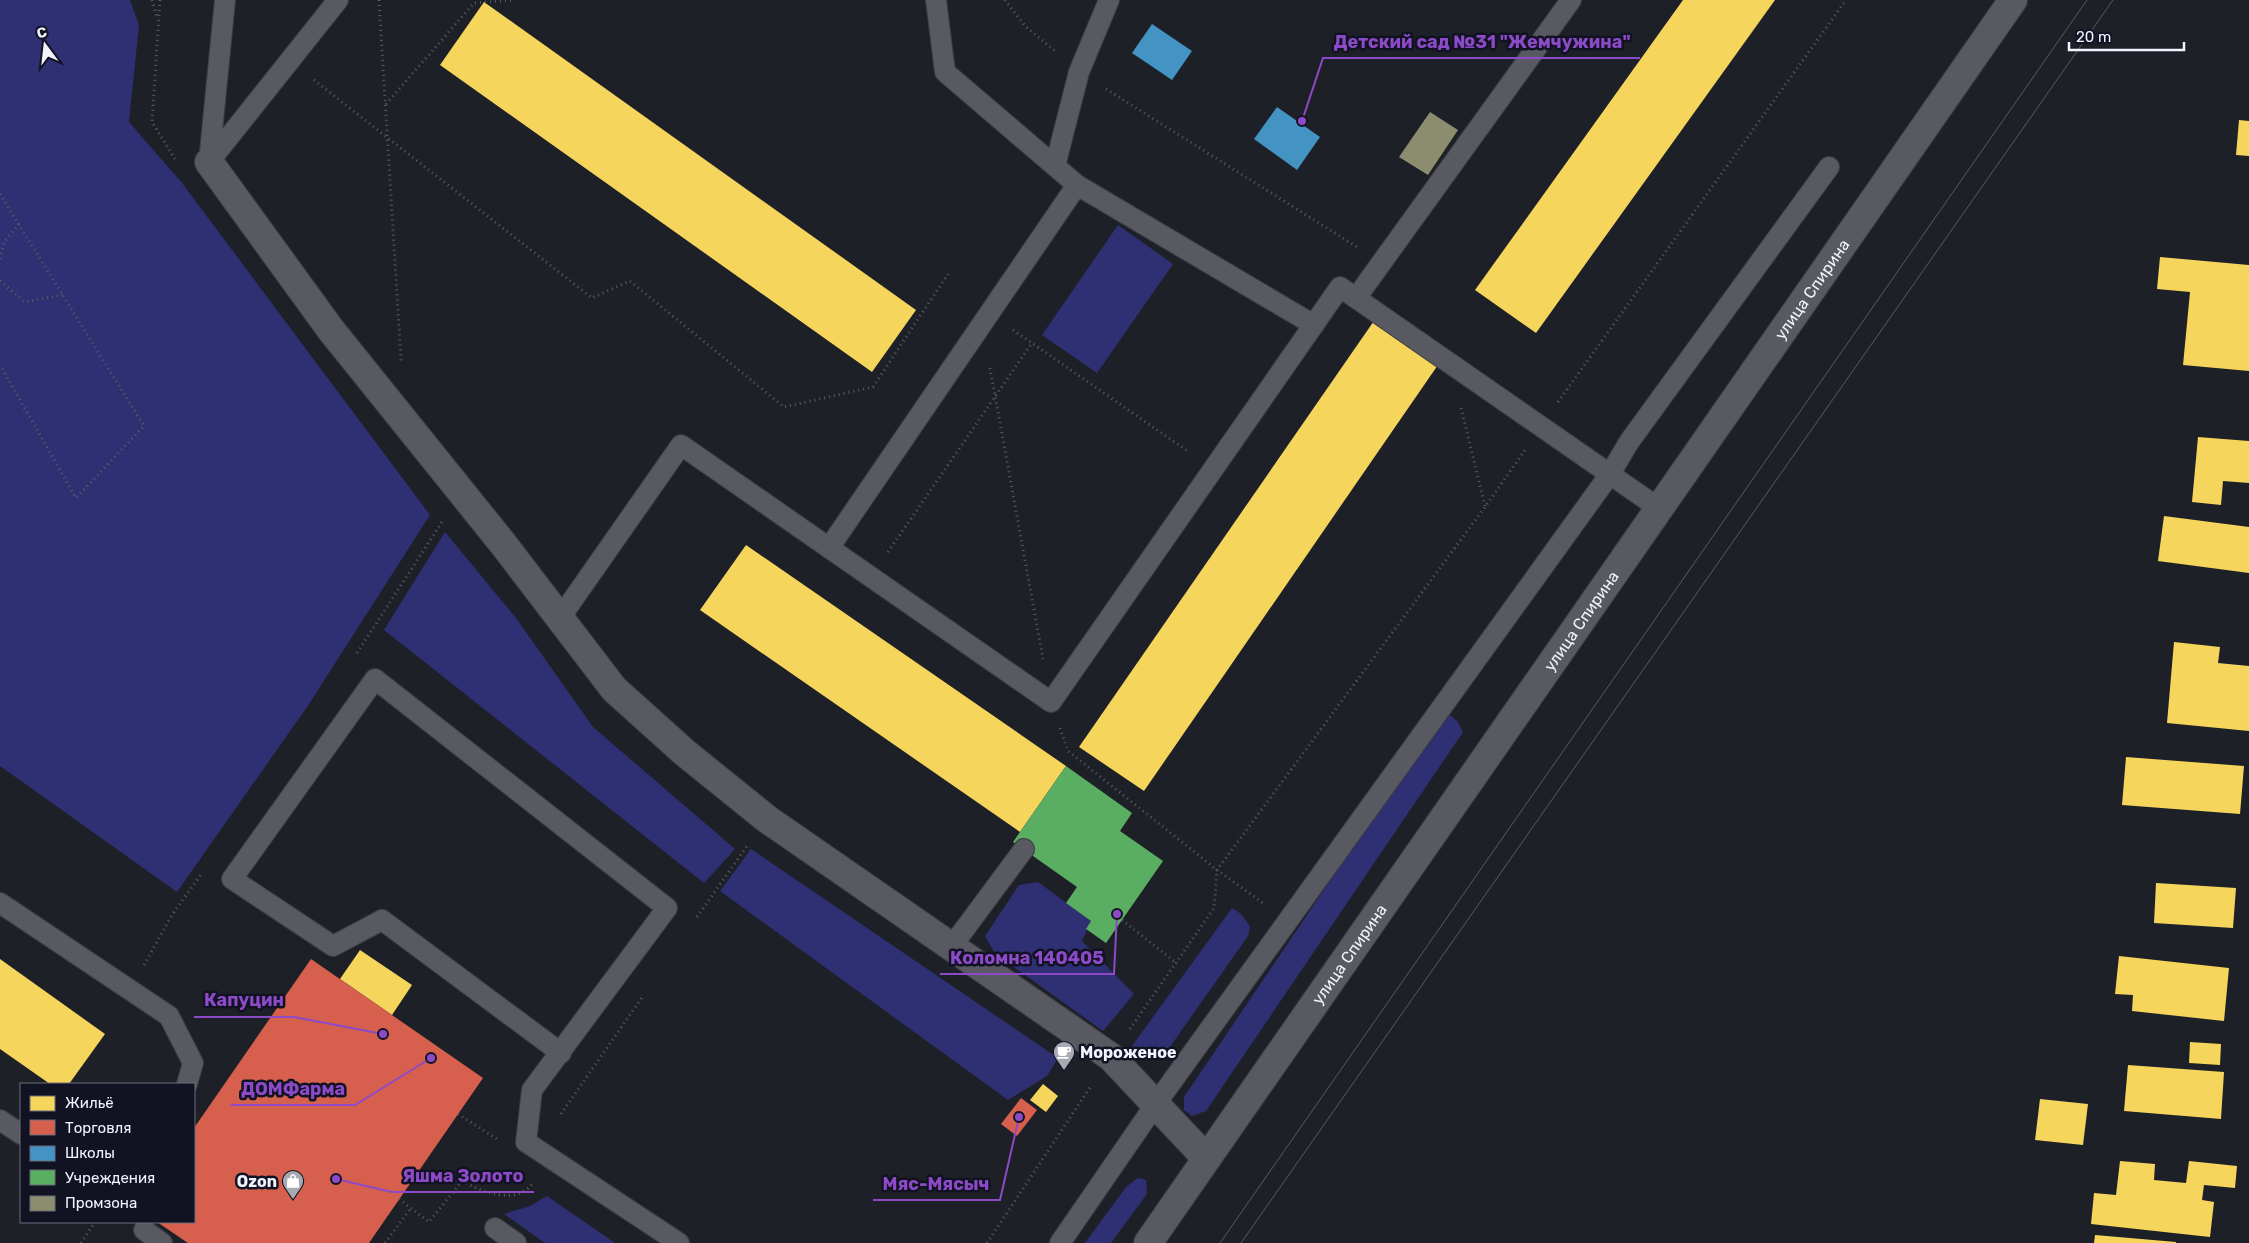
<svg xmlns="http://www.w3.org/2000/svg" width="2249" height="1243" viewBox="0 0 2249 1243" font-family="Rubik,sans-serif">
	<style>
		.green { fill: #2f2f74 }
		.homes { fill: #f6d55c }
		.shops { fill: #d6604d }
		.schools { fill: #4393c3 }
		.public { fill: #5aae61 }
		.industry { fill: #8c8c6e }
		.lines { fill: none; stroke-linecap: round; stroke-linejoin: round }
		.lane-casing { stroke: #3c3c43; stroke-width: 22 }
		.street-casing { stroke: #3c3c43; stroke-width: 30 }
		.secondary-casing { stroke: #3c3c43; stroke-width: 30 }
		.path { stroke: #5a5c62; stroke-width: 3; stroke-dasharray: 1 4; stroke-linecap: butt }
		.lane { stroke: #595a61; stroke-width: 20 }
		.street { stroke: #595a61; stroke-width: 28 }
		.secondary { stroke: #595a61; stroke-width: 28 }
		.tram { stroke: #595a61; stroke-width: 1 }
		.labels { text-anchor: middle; stroke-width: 5; stroke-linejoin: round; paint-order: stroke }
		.street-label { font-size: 16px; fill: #f1f3fe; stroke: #121322 }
		.poi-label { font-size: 16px; font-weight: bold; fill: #f1f3fe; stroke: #121322; text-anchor: start }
		.leader { fill: none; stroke: #8d4ac8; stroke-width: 2 }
		.callout-dot { fill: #8d4ac8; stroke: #121322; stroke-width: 2 }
		.callout-label { font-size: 18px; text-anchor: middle; font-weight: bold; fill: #8d4ac8; stroke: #121322; stroke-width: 5; stroke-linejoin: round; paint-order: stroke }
	</style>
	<rect width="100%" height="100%" fill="#1e2028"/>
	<g class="green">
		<polygon points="0,0 130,0 139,25 129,122 182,183 430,515 307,707 177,892 0,766"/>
		<polygon points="1118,225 1173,264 1097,373 1042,335"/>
		<polygon points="445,532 516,618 593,727 735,849 704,883 384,630"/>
		<polygon points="1449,714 1458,722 1463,732 1206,1111 1192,1116 1184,1110 1184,1097 1436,724"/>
		<polygon points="751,849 1058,1058 1047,1076 1008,1100 720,891"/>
		<polygon points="1038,882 1091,921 1082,941 1134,994 1103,1031 1007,962 993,950 985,936 1019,885"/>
		<path d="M1232,908C1241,913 1245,918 1250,927L1248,936L1167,1051L1148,1059L1137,1057L1132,1046Z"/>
		<polygon points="1138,1178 1146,1180 1147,1194 1111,1243 1085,1243 1126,1187"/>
		<polygon points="547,1196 615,1243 545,1243 504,1214 530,1206"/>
	</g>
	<g class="homes">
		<polygon points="1683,0 1775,0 1536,333 1475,290"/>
		<polygon points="484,2 916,310 872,372 440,65"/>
		<polygon points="2239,120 2249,121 2249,156 2236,155"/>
		<polygon points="2160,257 2249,265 2249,371 2183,365 2190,292 2157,289"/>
		<polygon points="1376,318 1440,362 1144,791 1079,747"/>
		<polygon points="2198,437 2249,441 2249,483 2223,481 2221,505 2192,502"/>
		<polygon points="2164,516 2249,527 2249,573 2158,561"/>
		<polygon points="746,545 1066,766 1020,832 700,610"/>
		<polygon points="2174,642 2220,647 2218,663 2249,666 2249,731 2167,723"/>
		<polygon points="2126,757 2244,766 2240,814 2122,805"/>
		<polygon points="2156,883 2236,888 2233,928 2154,923"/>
		<polygon points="360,950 412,985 392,1015 340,979"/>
		<polygon points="2119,956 2229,968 2224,1021 2132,1011 2133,995 2115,994"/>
		<polygon points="0,959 105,1034 69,1084 50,1084 0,1049"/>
		<polygon points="2190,1042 2221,1044 2220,1065 2189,1063"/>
		<polygon points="2128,1065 2224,1072 2221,1119 2124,1111"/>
		<polygon points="1043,1084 1058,1096 1046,1112 1030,1100"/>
		<polygon points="2040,1099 2088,1104 2083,1145 2035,1140"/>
		<polygon points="2120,1161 2155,1164 2154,1180 2186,1183 2189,1161 2237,1166 2235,1188 2204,1185 2202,1200 2214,1202 2210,1237 2091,1224 2094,1193 2116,1195"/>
		<polygon points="2095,1235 2176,1242 2176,1243 2094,1243"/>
	</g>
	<g class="shops">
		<polygon points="311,959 483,1078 369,1243 188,1243 157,1222 194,1222 194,1128"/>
		<polygon points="1021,1098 1037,1110 1017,1136 1001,1124"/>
	</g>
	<g class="schools">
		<polygon points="1152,24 1192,51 1172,80 1132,53"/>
		<polygon points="1277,107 1320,137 1297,170 1254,139"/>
	</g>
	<polygon class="public" points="1066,766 1132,813 1120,831 1163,861 1106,943 1086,929 1091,921 1066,903 1077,887 1013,842"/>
	<polygon class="industry" points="1430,112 1458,130 1428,175 1399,157"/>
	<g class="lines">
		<g class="lane-casing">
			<g id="lane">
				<polyline points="225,0 209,162 338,0"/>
				<polyline points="936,0 945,72 1077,185 1314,325"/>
				<polyline points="1055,166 1079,72 1109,0"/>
				<polyline points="1356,298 1571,0"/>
				<polyline points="829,548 1077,185"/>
				<polyline points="560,618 681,445 1051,702 1340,287 1660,509"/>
				<polyline points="0,903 169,1016 193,1063 187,1084"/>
				<polyline points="952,946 1024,849"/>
				<polyline points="561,1053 382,920 333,946 232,879 375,679 667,908 532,1090 526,1142 679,1243"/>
				<polyline points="0,1120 21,1134"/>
				<polyline points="495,1228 516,1243"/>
				<polyline points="144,1230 162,1243"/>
				<polyline points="1060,1243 1155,1105 1610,474 1629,442 1829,167"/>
			</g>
		</g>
		<g class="street-casing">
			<polyline id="street" points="209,162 331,330 504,545 614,689 684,752 767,819 1111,1057 1206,1158"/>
		</g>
		<g class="secondary-casing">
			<g id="secondary">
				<path id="s1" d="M1148,1243L2013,0"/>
			</g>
		</g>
		<g class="path">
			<polyline points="152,0 157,17"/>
			<polyline points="160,0 152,122 175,159"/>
			<polyline points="379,0 401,361"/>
			<polyline points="1005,0 1025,26 1055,51"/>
			<polyline points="314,80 592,298 630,281 784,407 873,387 948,274"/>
			<polyline points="1106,89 1357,247"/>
			<polyline points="386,104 474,3 512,0"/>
			<polyline points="0,194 144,426 76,498 0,365"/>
			<polyline points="0,259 4,242 19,224"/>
			<polyline points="0,281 25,302 63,295"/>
			<polyline points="1013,330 1189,452"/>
			<polyline points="990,368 1043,659"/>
			<polyline points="1558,402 1846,0"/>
			<polyline points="1461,408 1485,506"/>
			<polyline points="888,552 1032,343"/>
			<polyline points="357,653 442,522"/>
			<polyline points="1060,728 1068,751 1217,870 1263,903"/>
			<polyline points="697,917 747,846"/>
			<polyline points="1122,920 1175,962"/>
			<polyline points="144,965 172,915 202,873"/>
			<polyline points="1130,1029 1214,908 1217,870 1485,507 1525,450"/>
			<polyline points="458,1114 497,1139"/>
			<polyline points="561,1114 643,996"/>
			<path d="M399,1199L429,1222L462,1181C482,1192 516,1206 533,1183"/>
			<polyline points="81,1243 95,1222"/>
			<polyline points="385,1243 411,1208"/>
			<polyline points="987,1243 1091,1086"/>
		</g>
		<use href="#lane" class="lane"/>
		<use href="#street" class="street"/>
		<use href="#secondary" class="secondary"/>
		<g class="tram">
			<polyline points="1220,1243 2087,0"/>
			<polyline points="1241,1243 2113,0"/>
		</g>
	</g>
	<defs>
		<g id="cafe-pin" transform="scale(1.125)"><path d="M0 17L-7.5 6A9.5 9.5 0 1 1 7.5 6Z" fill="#a7a9b3" stroke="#121322"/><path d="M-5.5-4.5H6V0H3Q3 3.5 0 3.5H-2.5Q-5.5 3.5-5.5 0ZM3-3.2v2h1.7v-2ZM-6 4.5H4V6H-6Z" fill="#fff"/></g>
		<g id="shop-pin" transform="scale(1.125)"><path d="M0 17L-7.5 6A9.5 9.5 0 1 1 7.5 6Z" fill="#a7a9b3" stroke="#121322"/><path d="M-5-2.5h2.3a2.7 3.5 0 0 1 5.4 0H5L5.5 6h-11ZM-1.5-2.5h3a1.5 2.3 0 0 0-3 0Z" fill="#fff"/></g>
	</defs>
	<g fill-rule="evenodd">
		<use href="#cafe-pin" x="1064" y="1052"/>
		<use href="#shop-pin" x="293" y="1181"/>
	</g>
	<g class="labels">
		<g class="street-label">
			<text dy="6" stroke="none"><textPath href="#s1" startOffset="1162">улица Спирина</textPath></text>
			<text dy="6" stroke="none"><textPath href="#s1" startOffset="758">улица Спирина</textPath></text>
			<text dy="6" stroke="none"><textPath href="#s1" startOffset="352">улица Спирина</textPath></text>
		</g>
		<g class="poi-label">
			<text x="1080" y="1058">Мороженое</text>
			<text x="277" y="1187" text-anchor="end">Ozon</text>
		</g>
	</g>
	<path class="leader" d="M1302 121L1323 58H1640M1117 914L1114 974H940M383 1034L294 1017H194M431 1058L355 1105H231M336 1179L392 1192H534M1019 1117L1000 1200H873"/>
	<g class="callout-dot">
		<circle cx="1302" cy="121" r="5"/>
		<circle cx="1117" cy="914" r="5"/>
		<circle cx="383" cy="1034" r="5"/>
		<circle cx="431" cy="1058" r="5"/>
		<circle cx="336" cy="1179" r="5"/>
		<circle cx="1019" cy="1117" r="5"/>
	</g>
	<g class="callout-label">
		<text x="1482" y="48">Детский сад №31 "Жемчужина"</text>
		<text x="1027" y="964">Коломна 140405</text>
		<text x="244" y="1006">Капуцин</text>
		<text x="293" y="1095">ДОМФарма</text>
		<text x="463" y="1182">Яшма Золото</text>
		<text x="936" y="1190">Мяс-Мясыч</text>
	</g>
	<rect x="20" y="1083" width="175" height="140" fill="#121322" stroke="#6b6d7a"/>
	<rect x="30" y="1096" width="25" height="15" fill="#f6d55c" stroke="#6b6d7a"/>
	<text x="65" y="1108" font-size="15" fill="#f1f3fe">Жильё</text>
	<rect x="30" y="1120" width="25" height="15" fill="#d6604d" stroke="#6b6d7a"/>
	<text x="65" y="1133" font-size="15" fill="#f1f3fe">Торговля</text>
	<rect x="30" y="1146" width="25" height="15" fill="#4393c3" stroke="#6b6d7a"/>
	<text x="65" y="1158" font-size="15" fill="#f1f3fe">Школы</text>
	<rect x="30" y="1170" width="25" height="15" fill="#5aae61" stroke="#6b6d7a"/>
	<text x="65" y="1183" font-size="15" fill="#f1f3fe">Учреждения</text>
	<rect x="30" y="1196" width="25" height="15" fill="#8c8c6e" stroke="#6b6d7a"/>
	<text x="65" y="1208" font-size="15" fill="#f1f3fe">Промзона</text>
	<g transform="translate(45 45) rotate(345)" stroke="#121322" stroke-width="4" paint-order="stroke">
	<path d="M0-4L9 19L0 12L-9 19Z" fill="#f1f3fe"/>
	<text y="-8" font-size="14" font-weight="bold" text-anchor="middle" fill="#f1f3fe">С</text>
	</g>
	<path d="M2069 42v8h115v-8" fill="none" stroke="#f1f3fe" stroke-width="2.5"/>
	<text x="2076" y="42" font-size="15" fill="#f1f3fe" stroke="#121322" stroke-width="4" paint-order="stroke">20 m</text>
</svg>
